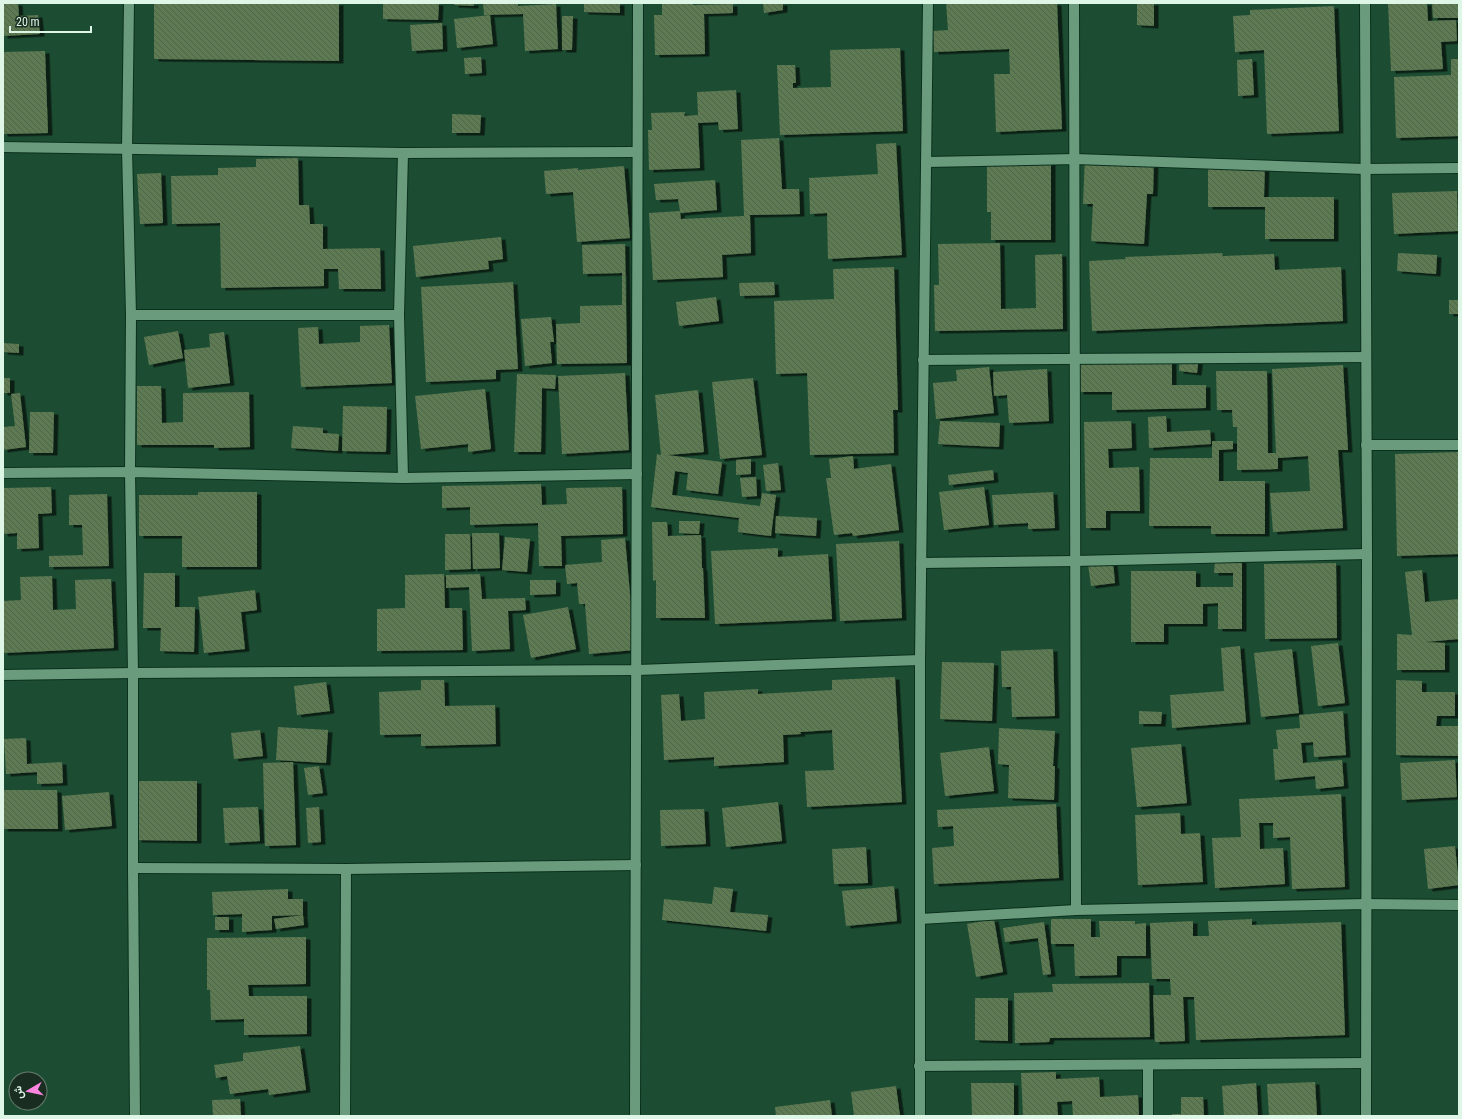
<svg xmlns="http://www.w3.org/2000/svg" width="1462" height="1119" viewBox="0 0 1462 1119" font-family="'Roboto Condensed',Vazirmatn,sans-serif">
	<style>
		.building { fill: url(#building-back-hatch); filter: url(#shadow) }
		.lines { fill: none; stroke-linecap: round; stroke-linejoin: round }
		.street-casing { stroke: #0b301d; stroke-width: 12 }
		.street { stroke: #6a9b7d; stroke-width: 10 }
	</style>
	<defs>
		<pattern id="building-back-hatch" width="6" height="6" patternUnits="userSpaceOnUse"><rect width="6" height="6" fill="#5d7a52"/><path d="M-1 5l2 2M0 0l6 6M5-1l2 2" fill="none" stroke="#50624c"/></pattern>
		<filter id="shadow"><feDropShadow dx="4.5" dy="2.5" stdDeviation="0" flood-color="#0009"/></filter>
	</defs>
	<rect width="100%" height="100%" fill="#1c4d32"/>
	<g class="building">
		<polygon points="3,3 18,3 19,16 38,15 40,34 3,36"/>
		<polygon points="154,3 339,3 339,61 154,59"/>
		<polygon points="383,3 439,3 438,20 383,19"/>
		<polygon points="454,3 474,3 474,6 454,5"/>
		<polygon points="483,3 518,3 518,6 556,4 558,49 525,51 523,14 484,15"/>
		<polygon points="584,3 620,3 620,13 584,12"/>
		<polygon points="662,3 693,3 693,5 733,4 733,13 704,14 705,54 655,55 654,15 662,15"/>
		<polygon points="763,3 783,3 783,10 764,13"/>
		<polygon points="946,3 1057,3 1062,129 996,132 994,74 1010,74 1009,49 934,52 933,31 948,30"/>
		<polygon points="1137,3 1154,3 1154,26 1137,25"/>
		<polygon points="1388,3 1427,3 1428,21 1456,20 1457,41 1441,42 1443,69 1391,71"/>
		<polygon points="1432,3 1459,3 1459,18 1433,18"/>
		<polygon points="1334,6 1339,131 1267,134 1264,50 1235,52 1233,16 1250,15 1250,10"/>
		<polygon points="490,15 493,44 457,48 454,19"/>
		<polygon points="562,16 573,16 572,50 562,50"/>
		<polygon points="442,23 443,49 412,51 410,25"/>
		<polygon points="900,48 903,131 780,135 777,65 795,65 796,83 793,83 793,88 831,87 830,50"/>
		<polygon points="45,51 48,133 3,134 3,52"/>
		<polygon points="481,57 482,73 465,74 464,58"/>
		<polygon points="1252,59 1254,95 1238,96 1237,60"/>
		<polygon points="1451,59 1459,59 1459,136 1396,138 1394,77 1451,75"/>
		<polygon points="736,90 738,129 719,130 718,122 698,123 700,168 649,170 648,130 652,130 651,113 685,112 684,116 698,115 697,92"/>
		<polygon points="452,114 481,115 480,133 452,133"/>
		<polygon points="779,138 782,189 799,189 800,214 750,215 751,253 722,255 723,277 653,280 649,213 680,211 678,199 656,200 654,184 715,180 717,210 680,213 681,219 744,216 741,140"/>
		<polygon points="896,143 902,255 828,259 827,213 810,214 809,178 878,174 876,144"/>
		<polygon points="1085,156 1154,159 1153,194 1147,194 1144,244 1091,241 1093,204 1083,204"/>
		<polygon points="298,158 299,205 309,205 310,224 323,224 323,249 380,248 381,289 339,289 338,269 324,269 324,286 221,288 220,223 172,224 171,176 218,175 218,168 256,167 256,159"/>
		<polygon points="987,160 1051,160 1051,240 991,240 991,212 987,212"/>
		<polygon points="1208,164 1265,164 1264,197 1334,197 1334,239 1265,239 1265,207 1208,207"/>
		<polygon points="624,166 630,238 577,242 573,192 546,194 544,171 578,168 578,170"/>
		<polygon points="161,173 163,223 140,224 137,174"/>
		<polygon points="1457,191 1458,231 1394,234 1392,193"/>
		<polygon points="501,237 503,259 488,261 489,269 416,277 413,246"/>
		<polygon points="1000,243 1001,309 1036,308 1035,255 1062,254 1063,329 935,331 934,285 939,285 938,244"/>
		<polygon points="625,244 627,363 557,364 556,324 580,323 580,306 622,305 622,273 583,274 582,245"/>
		<polygon points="1222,253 1223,256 1274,254 1275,270 1341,267 1343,321 1092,331 1089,261 1126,259 1125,257"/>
		<polygon points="1398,253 1437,255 1436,274 1397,271"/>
		<polygon points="894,267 898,410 893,410 894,453 810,455 807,373 776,374 774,301 834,299 833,269"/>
		<polygon points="513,282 518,369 496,370 496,379 426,382 421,287"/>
		<polygon points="774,282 775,295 740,296 739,283"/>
		<polygon points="716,297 719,321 679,326 676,302"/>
		<rect x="1449" y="300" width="10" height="14"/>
		<polygon points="551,317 554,342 550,342 552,363 525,366 521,319"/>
		<polygon points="389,325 392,383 301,387 298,328 318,327 319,344 360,342 360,326"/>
		<polygon points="178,331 183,358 149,365 144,337"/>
		<polygon points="224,332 230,383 188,388 184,350 210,347 209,334"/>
		<polygon points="3,343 19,344 19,353 3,352"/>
		<polygon points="1180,355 1199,356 1197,373 1179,371"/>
		<polygon points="1172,361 1172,385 1206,385 1206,408 1112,410 1112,392 1079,392 1079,363"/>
		<polygon points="1343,365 1348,450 1338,450 1343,528 1273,532 1270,493 1310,491 1308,456 1278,458 1278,469 1237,470 1237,427 1233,427 1232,410 1217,410 1216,371 1267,371 1268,453 1276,453 1272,369"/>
		<polygon points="989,367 994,413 936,419 933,383 957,381 956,370"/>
		<polygon points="1047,369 1049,421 1009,423 1007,395 994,396 993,372"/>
		<polygon points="625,373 629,450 562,454 558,376"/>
		<polygon points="517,374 556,375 555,389 542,388 541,452 514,452"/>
		<rect x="3" y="378" width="7" height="15"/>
		<polygon points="753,378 762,455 720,459 712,382"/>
		<polygon points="137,386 161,386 162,423 183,422 183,393 249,392 250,447 214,448 214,445 137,445"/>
		<polygon points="485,389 491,449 468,452 468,444 421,449 415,396"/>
		<polygon points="698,390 704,452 667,455 722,462 718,494 686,490 688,473 675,471 672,495 760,506 762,493 776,495 771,536 738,532 739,518 651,507 657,454 661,455 655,395"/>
		<polygon points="20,393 26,447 3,450 3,427 15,426 11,394"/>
		<polygon points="343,406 387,407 386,452 342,451"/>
		<polygon points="30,412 54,412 53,453 29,453"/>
		<polygon points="1166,416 1167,432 1210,430 1211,444 1149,448 1148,417"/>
		<polygon points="940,421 1000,423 999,447 938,444"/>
		<polygon points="1131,421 1132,448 1108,449 1109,468 1139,467 1140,511 1106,511 1106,528 1086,528 1084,422"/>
		<polygon points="293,426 323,428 323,433 339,434 338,451 291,448"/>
		<polygon points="1212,441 1233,441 1233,449 1219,450 1219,481 1265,481 1265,534 1211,534 1211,526 1149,526 1150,458 1212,458"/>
		<polygon points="1459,452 1459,554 1397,556 1395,454"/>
		<polygon points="853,456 854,469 891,464 899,530 853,536 852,533 834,535 826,478 831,478 829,459"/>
		<polygon points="751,459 751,474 736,475 736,460"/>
		<polygon points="778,463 781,490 766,491 763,465"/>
		<polygon points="993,470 994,480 949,485 948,475"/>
		<polygon points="756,477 757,496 742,497 740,478"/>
		<polygon points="541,484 542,505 567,504 566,488 622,487 623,534 561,536 562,566 539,566 538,523 470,525 470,507 442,508 442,486"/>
		<polygon points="51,487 52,513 38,514 39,548 17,549 17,533 3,534 3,488"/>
		<polygon points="984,487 989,525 944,530 939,492"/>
		<polygon points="198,492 257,492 257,567 182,567 182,536 139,536 139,495 198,495"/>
		<polygon points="1053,492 1055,528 1028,529 1028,523 994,525 992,495"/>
		<polygon points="107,494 109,566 49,567 49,556 83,555 82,525 69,525 69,495"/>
		<polygon points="776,516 817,518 816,536 775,533"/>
		<polygon points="679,521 700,521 699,534 679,533"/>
		<polygon points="652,522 667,522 668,536 701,535 702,568 703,568 705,618 656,618 656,580 653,581"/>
		<polygon points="472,533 499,533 500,568 473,569"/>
		<polygon points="445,534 470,534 471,569 445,570"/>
		<polygon points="505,537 530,539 527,572 502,570"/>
		<polygon points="625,538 635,650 589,654 585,604 579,604 577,583 567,584 565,565 602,562 601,540"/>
		<polygon points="899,541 902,618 840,621 836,544"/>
		<polygon points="778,548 778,557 828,554 832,619 715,624 711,551"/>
		<polygon points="1215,560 1242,560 1242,629 1218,629 1218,603 1203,604 1203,624 1164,624 1164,642 1131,642 1131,571 1196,571 1196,587 1233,587 1233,573 1214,573"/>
		<polygon points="1113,562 1115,583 1091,586 1088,564"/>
		<polygon points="1336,563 1337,638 1265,639 1264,564"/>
		<polygon points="1422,570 1425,602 1459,599 1459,639 1425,642 1445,643 1445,670 1397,670 1397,634 1412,635 1405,572"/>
		<polygon points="144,573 175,573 175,607 195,607 194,652 160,651 161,628 143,628"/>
		<polygon points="444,574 445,608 462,608 463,650 377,651 377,609 405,608 405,575"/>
		<polygon points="480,574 482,599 525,598 526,610 508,611 510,649 472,651 469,587 446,588 446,575"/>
		<polygon points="52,576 53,610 76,609 75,580 111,579 114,648 3,653 3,601 21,600 20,577"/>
		<polygon points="530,580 556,580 556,594 530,595"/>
		<polygon points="255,590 257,610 241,612 245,649 204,653 198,597"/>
		<polygon points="568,607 576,649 531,658 523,615"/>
		<polygon points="1338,643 1345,703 1318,706 1311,646"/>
		<polygon points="1240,646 1246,722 1172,728 1170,695 1224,691 1221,648"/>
		<polygon points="1053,649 1055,716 1012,717 1011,687 1002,687 1001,651"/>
		<polygon points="1292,649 1299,713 1261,717 1254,653"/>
		<polygon points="942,662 994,663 992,721 940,719"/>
		<polygon points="895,677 902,802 807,807 805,771 834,770 832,730 800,732 801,734 783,735 784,762 714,766 714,757 664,760 661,695 679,694 681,721 705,719 704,692 758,689 758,694 832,690 832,680"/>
		<polygon points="421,680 444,680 445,706 495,705 496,744 421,746 421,734 380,735 379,692 421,690"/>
		<polygon points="1396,680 1422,681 1422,692 1455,692 1455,716 1437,716 1436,726 1459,726 1459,756 1396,755"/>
		<polygon points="326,682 330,711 297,715 294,686"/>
		<polygon points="1139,711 1162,712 1161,724 1139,724"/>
		<polygon points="1343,711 1346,755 1314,757 1313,742 1301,743 1303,763 1342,760 1344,786 1316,789 1315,776 1275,780 1273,749 1278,749 1276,730 1300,728 1299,715"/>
		<polygon points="278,727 328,730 326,763 276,760"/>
		<polygon points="999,728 1055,731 1053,766 1055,766 1054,800 1008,798 1009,765 998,764"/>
		<polygon points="260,730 263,756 234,759 231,733"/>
		<polygon points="26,738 27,764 62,762 63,783 37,784 37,772 6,774 4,739"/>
		<polygon points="1181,744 1187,803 1137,807 1131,748"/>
		<polygon points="989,747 994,791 945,796 940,753"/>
		<polygon points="1455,760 1457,797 1402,800 1400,763"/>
		<polygon points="293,762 296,845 265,846 263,763"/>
		<polygon points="319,766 323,793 308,795 304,768"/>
		<polygon points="137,781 197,781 197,841 137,840"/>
		<polygon points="3,790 57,790 58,829 3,829"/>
		<polygon points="109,792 112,826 65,830 62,796"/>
		<polygon points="1341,794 1345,887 1292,889 1290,837 1273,838 1273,823 1259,823 1260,849 1283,848 1285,884 1215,888 1212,838 1241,837 1239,799"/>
		<polygon points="778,802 782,841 726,847 722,808"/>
		<polygon points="1056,804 1059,878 934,884 932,848 954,846 953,826 938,827 937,810"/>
		<polygon points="258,807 260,841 225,843 223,808"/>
		<polygon points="319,807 321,842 308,843 306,808"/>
		<polygon points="704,809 706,844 661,846 660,810"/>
		<polygon points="1180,813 1181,834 1200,833 1203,882 1138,885 1135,815"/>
		<polygon points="1455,846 1459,885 1428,889 1424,849"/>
		<polygon points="866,847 868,883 834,884 832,849"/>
		<polygon points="894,886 897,921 846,926 842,891"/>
		<polygon points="714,887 733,889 730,912 768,915 766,931 662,920 664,899 712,904"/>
		<polygon points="288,889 288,899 303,899 303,915 272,916 272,930 242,932 242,914 213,915 212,892"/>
		<polygon points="303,915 304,925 276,929 274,919"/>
		<rect x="215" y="917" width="14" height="13"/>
		<polygon points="994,919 1003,972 976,977 967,924"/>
		<polygon points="1051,919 1091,919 1091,937 1100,937 1099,921 1135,921 1135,924 1146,923 1146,956 1117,956 1117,975 1075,976 1074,944 1051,944"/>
		<polygon points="1252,919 1252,925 1341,922 1345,1035 1196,1040 1194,997 1183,997 1185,1041 1155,1042 1153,995 1171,995 1170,979 1152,979 1150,923 1193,921 1193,936 1209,936 1208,921"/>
		<polygon points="1044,922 1051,974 1043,975 1038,938 1005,942 1003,928"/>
		<polygon points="306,937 306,984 248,985 249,996 307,996 307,1034 244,1035 244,1019 211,1020 210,990 207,990 207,938"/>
		<polygon points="1149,983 1150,1037 1050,1038 1049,1042 1015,1043 1014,993 1053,992 1052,984"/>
		<polygon points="975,998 1008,998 1008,1041 975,1040"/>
		<polygon points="300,1046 306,1090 269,1095 268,1089 230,1094 227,1076 216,1078 214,1065 243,1061 243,1053"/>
		<polygon points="1056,1072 1056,1079 1099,1077 1100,1097 1138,1095 1139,1116 1073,1116 1072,1101 1057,1102 1058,1116 1023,1116 1021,1073"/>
		<polygon points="1315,1082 1317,1116 1269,1116 1267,1084"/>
		<polygon points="971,1083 1014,1083 1014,1116 972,1116"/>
		<polygon points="1256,1083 1258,1116 1224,1116 1222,1086"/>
		<polygon points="896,1086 900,1116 854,1116 851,1092"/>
		<polygon points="1181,1097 1203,1097 1204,1116 1172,1116 1172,1114 1181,1114"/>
		<polygon points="240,1099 241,1116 213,1116 212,1100"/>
		<polygon points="830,1100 832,1116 776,1116 775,1107"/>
	</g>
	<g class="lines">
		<g class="street-casing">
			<g id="street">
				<polyline points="129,3 127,149 131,315 130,472 133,673 133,868 135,1116"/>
				<polyline points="1074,3 1076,910"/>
				<polyline points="1365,3 1367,554 1366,1116"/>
				<polyline points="3,147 403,153 637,152"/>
				<polyline points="403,153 399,315 403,478"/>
				<polyline points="926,162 1075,159 1365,169 1459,168"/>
				<polyline points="131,315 399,315"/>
				<polyline points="923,360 1366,357"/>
				<polyline points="1366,445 1459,445"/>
				<polyline points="3,473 130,472 403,478 637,474"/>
				<polyline points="921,563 1075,561 1367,554"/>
				<polyline points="3,675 133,673 637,670 920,660"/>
				<polyline points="133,868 346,869 636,865"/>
				<polyline points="920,919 1076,910 1365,904 1459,905"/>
				<polyline points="1148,1065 1148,1116"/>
				<polyline points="919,1066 1366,1063"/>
				<polyline points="345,1116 346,869"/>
				<polyline points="635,1116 638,3"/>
				<polyline points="920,1116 920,660 928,3"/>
			</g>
		</g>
		<use href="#street" class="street"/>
	</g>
	<rect width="1462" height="1119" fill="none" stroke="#ddf6e6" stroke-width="8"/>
	<g transform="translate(28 1091) rotate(261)"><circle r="19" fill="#192d21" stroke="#677d70"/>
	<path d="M0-3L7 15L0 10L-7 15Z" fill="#fe86e1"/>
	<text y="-6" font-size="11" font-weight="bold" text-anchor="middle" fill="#ddf6e6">ش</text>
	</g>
	<path d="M10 26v6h81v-6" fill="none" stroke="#ddf6e6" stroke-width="2"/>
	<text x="16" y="26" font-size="12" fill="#ddf6e6" stroke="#192d21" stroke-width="3" paint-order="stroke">20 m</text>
</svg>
